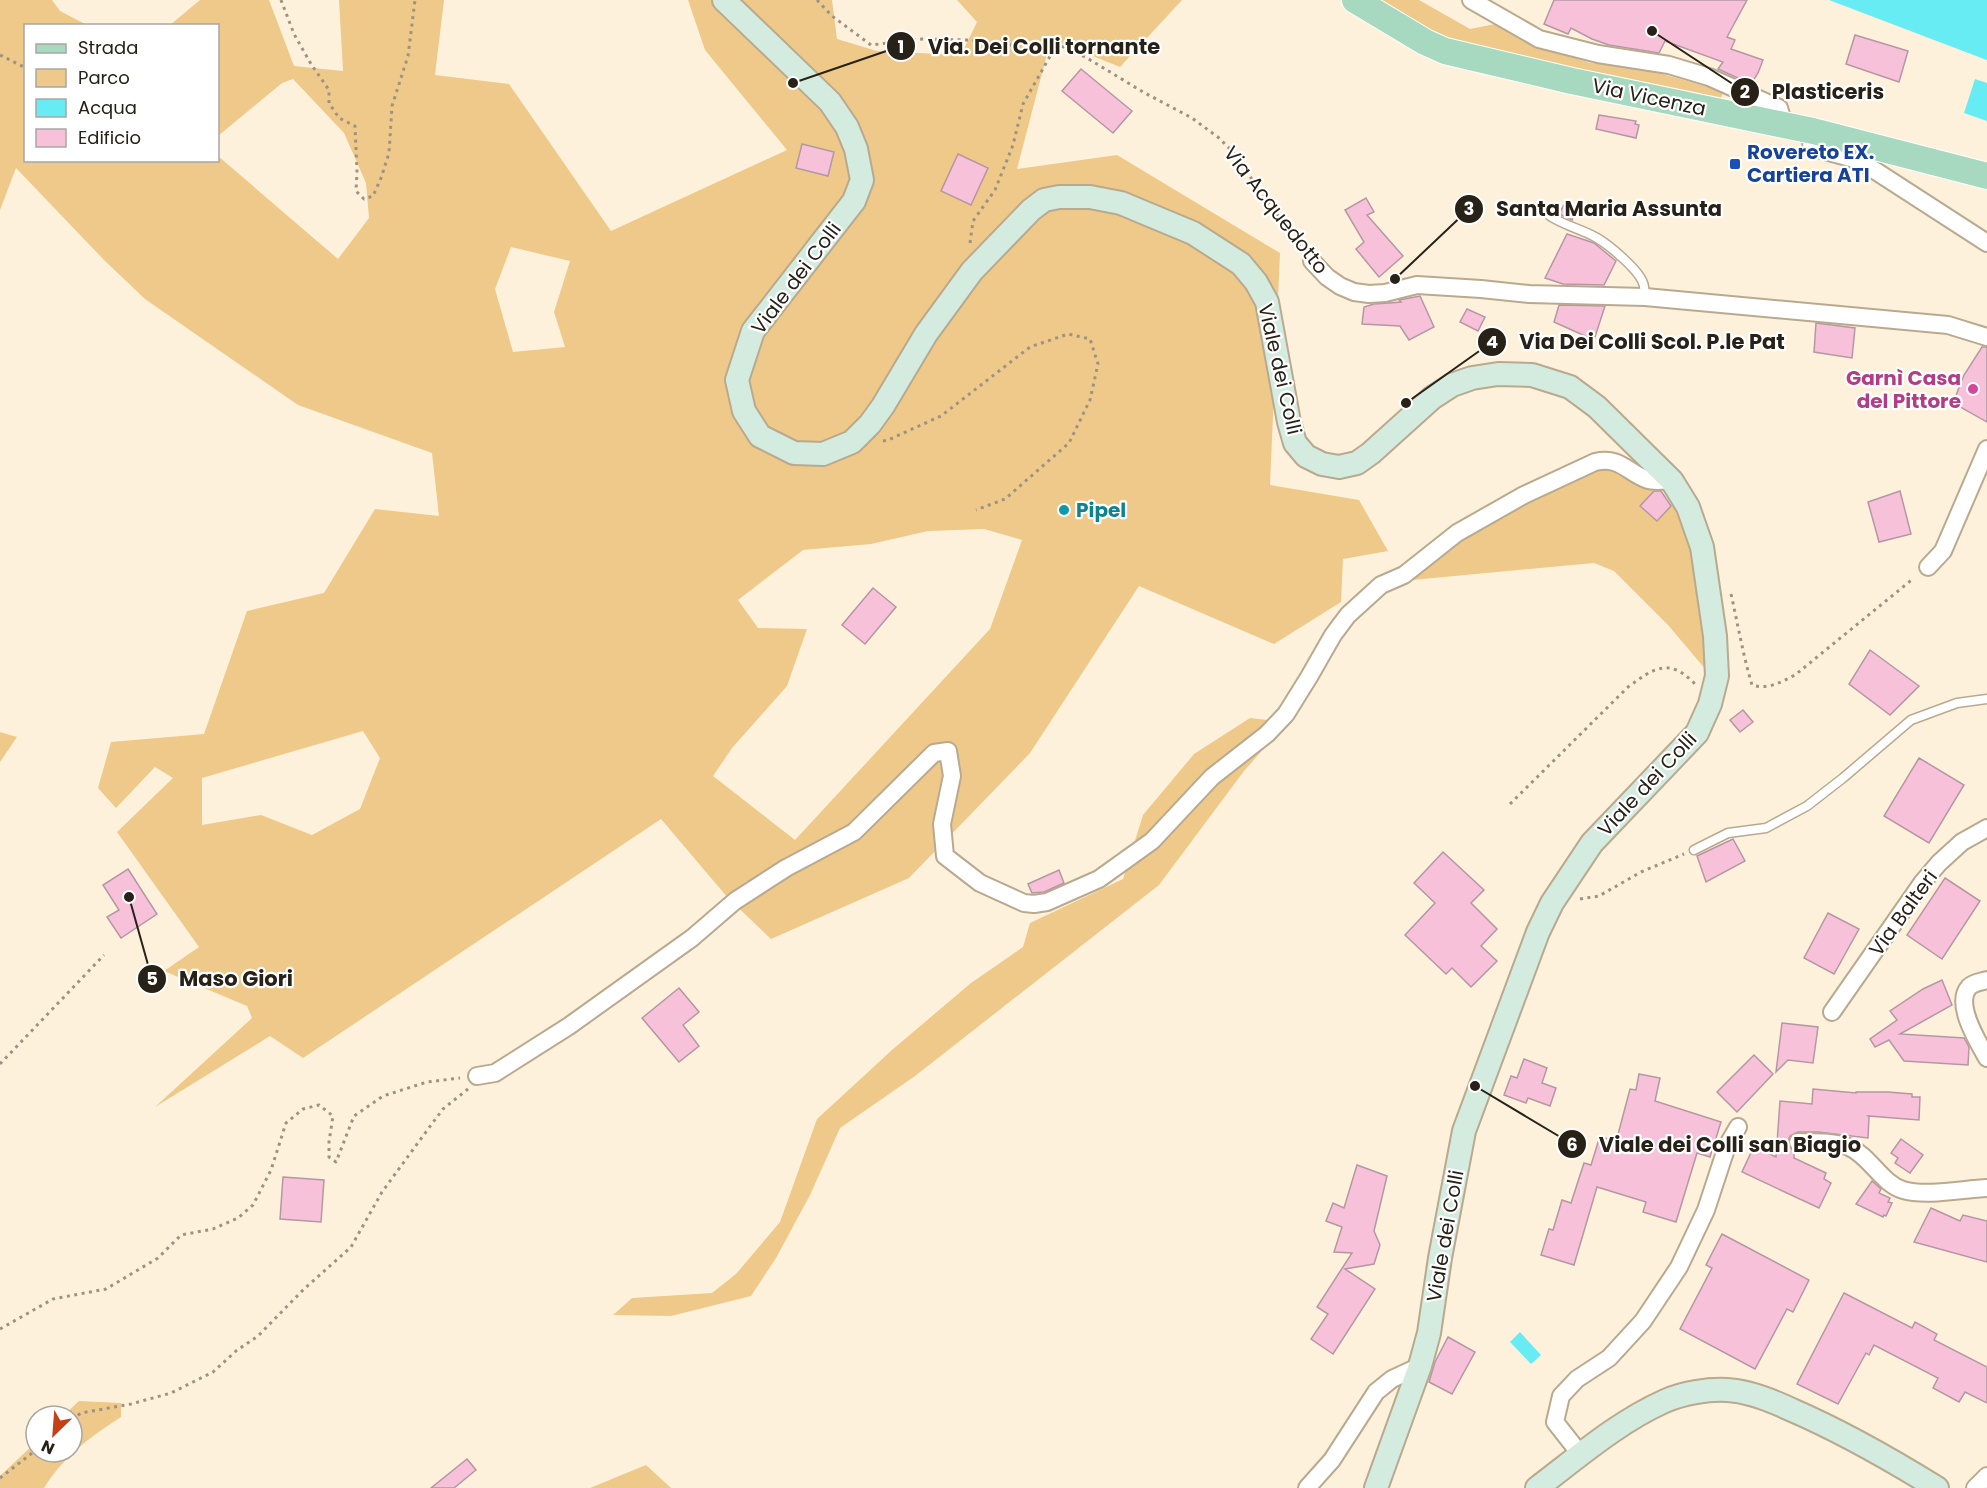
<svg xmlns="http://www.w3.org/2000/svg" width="1987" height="1488" viewBox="0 0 1987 1488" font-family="Poppins,sans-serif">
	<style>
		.green { fill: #eec98a; fill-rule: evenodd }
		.water { fill: #68ecf3 }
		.building { fill: #f8c1da; stroke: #b597a4; stroke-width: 1.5 }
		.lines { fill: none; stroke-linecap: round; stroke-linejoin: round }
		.lane-casing { stroke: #b9a98f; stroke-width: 11 }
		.street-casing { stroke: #b9a98f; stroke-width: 20 }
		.secondary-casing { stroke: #b9a98f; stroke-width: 26 }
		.primary-casing { stroke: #fff; stroke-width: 28 }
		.path { stroke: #9d9383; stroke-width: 3; stroke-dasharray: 3 4.5; stroke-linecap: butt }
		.lane { stroke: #fff; stroke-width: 8 }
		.street { stroke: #fff; stroke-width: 16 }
		.secondary { stroke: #d3ecdf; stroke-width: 22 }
		.primary { stroke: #a6d9bf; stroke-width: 26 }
		.transit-dot { fill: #1a4fb4; stroke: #fff; stroke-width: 2 }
		.hotel-dot { fill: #d1479c; stroke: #fff; stroke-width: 2 }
		.culture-dot { fill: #0f9aa8; stroke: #fff; stroke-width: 2 }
		.labels { text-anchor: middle; stroke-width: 4.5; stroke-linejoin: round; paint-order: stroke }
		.street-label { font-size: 20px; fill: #272117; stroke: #fff }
		.transit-label { font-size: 20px; font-weight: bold; fill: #164399; stroke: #fff; text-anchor: start }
		.hotel-label { font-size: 20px; font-weight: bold; fill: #b23c85; stroke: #fff; text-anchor: end }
		.culture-label { font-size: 20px; font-weight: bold; fill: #0d838f; stroke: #fff; text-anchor: start }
		.leader { fill: none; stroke: #272117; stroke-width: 2 }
		.callout-dot { fill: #272117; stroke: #fff; stroke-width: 2 }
		.mark-label { font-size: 18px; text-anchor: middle; font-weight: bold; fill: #fff }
		.callout-label { font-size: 21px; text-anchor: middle; font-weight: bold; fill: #272117; stroke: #fff; stroke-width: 4.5; stroke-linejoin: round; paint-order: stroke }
	</style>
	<rect width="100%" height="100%" fill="#fef1db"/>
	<g class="green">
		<path d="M0,0H52L60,11L87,25L26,26V160H218V156L338,259L369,218L366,183L344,133L293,79L282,83L218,136V26L170,25L200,0H269L294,66L343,71L339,0H444L435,75L509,84L611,231L787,150L705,50L688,0H832L837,39L877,51L961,55L977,22L957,0H1182L1120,67L1051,39L1017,169L1117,155L1280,253L1270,485L1359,500L1388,551L1343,559L1341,602L1274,644L1139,586L1030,753L909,878L771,939L728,898L661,819L303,1058L270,1036L155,1107L252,1018L247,1006L164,971L199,947L117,832L173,778L155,767L116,808L98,788L111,742L204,734L247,611L324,593L375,509L439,516L432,453L298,405L145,299L104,260L16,168L0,210ZM511,247L570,261L554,312L565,347L513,352L495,289ZM984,529L1022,540L990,629L795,840L713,776L732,748L787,686L807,629L758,628L738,600L803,550L871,544L928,531ZM363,731L380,758L360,809L312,835L261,815L202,825V778Z"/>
		<polygon points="1379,0 1419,0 1470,29 1495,24 1524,41 1590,63 1645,69 1723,91 1721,99 1531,60 1463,44 1439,35"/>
		<path d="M1603,463L1634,477L1654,491L1640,507L1657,521L1674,503C1682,520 1691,536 1695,555C1703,592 1704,633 1707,671L1668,625L1614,571L1594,563L1412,580L1415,571L1448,543Z"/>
		<polygon points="1250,718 1287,722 1244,771 1159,885 915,1076 840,1128 810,1195 776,1258 751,1296 671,1316 613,1315 632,1298 712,1293 736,1274 780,1222 817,1119 892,1050 971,983 1023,947 1030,923 1123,879 1143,815 1194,754"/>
		<polygon points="0,732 17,737 0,762"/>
		<path d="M79,1401L121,1403V1417C90,1437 64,1456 44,1488H0V1476L36,1442V1452H72V1416H63Z"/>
		<polygon points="646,1465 671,1488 590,1488"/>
	</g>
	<g class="water">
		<polygon points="1829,0 1987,0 1987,60 1984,59"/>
		<polygon points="1975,79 1987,83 1987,121 1964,113"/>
		<polygon points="1520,1332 1541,1355 1531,1364 1510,1342"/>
	</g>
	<g class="building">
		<polygon points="1554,0 1747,0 1727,37 1735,40 1731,49 1763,60 1758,73 1751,84 1718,69 1723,62 1665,41 1659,53 1609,45 1592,39 1571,28 1568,34 1544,24"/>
		<polygon points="1855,35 1908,51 1899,82 1846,64"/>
		<polygon points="1081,69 1132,111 1113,133 1062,91"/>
		<polygon points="1599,115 1636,121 1635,124 1639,125 1636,138 1596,129"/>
		<polygon points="802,144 834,152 828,176 796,168"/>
		<polygon points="958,154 988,168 971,205 941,191"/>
		<polygon points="1366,198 1374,212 1367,215 1403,256 1379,277 1356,249 1364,242 1345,210"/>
		<polygon points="1564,205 1577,210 1572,220 1559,214"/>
		<polygon points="1567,234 1594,243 1616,261 1604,285 1563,284 1545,278"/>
		<polygon points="1420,296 1434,327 1409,340 1400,326 1362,324 1364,307 1374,304 1401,302 1399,300"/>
		<polygon points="1559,305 1605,306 1594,340 1554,322"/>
		<polygon points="1467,309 1485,317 1478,331 1460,322"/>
		<polygon points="1816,323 1855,328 1852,358 1814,352"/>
		<polygon points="1982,347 1987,347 1987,422 1953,403 1964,375"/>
		<polygon points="1654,491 1661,491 1671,506 1657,521 1640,506"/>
		<polygon points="1900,491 1911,534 1879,542 1868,502"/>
		<polygon points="873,588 896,607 865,644 842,625"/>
		<polygon points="1870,650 1919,686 1890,715 1849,684"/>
		<polygon points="1743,710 1753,722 1740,732 1730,720"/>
		<polygon points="1919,758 1964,785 1929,843 1884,816"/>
		<polygon points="1733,839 1745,861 1706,882 1697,856"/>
		<polygon points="1443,852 1484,890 1471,903 1497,929 1481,946 1497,961 1471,987 1452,968 1446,974 1405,935 1435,903 1414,883"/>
		<polygon points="128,869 157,914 121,938 107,917 119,910 103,885"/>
		<polygon points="1059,870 1064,883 1044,892 1032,893 1028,884"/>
		<polygon points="1945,878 1980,901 1942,959 1907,935"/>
		<polygon points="1828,913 1859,929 1834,974 1804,958"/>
		<polygon points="1942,980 1952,1005 1900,1034 1964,1038 1969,1047 1968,1065 1904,1061 1889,1040 1875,1047 1870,1039 1897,1020 1890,1011 1923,989"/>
		<polygon points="679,988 699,1012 683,1025 699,1046 679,1062 642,1018"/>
		<polygon points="1782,1023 1818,1027 1813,1063 1788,1060 1776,1072"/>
		<polygon points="1754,1055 1773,1074 1737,1112 1717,1092"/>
		<polygon points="1524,1059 1547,1068 1542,1083 1556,1088 1550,1106 1528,1098 1526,1103 1504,1095 1511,1076 1517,1078"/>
		<polygon points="1639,1074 1660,1078 1655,1101 1721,1122 1710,1157 1697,1153 1676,1222 1643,1212 1646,1202 1597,1187 1574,1265 1541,1255 1549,1229 1553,1230 1562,1200 1571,1203 1584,1163 1591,1165 1600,1136 1616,1142 1630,1089 1636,1090"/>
		<polygon points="1813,1089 1856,1093 1856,1092 1888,1092 1912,1094 1912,1097 1920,1097 1919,1120 1868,1116 1869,1117 1868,1138 1818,1132 1798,1132 1790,1136 1788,1142 1789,1147 1794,1151 1794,1158 1826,1173 1824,1179 1831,1183 1819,1208 1742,1172 1754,1146 1776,1157 1780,1101 1812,1104"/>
		<polygon points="1901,1139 1923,1155 1910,1173 1895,1163 1898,1158 1891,1153"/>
		<polygon points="1357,1165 1387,1176 1374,1231 1380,1245 1374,1264 1345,1269 1375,1289 1333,1354 1311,1339 1328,1314 1317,1307 1352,1253 1334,1252 1342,1227 1326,1221 1333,1203 1344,1208"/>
		<polygon points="283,1177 324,1180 321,1222 280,1219"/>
		<polygon points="1872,1181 1881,1189 1879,1193 1890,1198 1888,1202 1892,1203 1886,1216 1884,1215 1883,1217 1856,1204"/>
		<polygon points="1931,1208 1960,1221 1963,1215 1987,1221 1987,1262 1914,1242"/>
		<polygon points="1722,1234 1809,1280 1793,1312 1787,1309 1755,1369 1680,1329 1712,1268 1706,1265"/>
		<polygon points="1844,1293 1912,1328 1915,1322 1937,1334 1934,1340 1987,1367 1987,1403 1965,1392 1959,1402 1933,1388 1938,1378 1874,1345 1869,1355 1866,1353 1838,1404 1797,1384"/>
		<polygon points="1448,1337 1475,1352 1452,1394 1429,1382 1435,1362"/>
		<polygon points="467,1459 476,1470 454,1488 431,1488"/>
	</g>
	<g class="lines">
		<g class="lane-casing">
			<g id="lane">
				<path d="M1550,216C1565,226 1582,229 1597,238C1609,245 1639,270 1643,283C1645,287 1644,293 1645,297"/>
				<polyline points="1694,850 1728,833 1766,828 1807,806 1843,778 1911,720 1957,703 1987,699"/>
			</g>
		</g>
		<g class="street-casing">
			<g id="street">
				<polyline points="1471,0 1539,39 1598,54 1669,65 1709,77 1779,108 1784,125"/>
				<polyline points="1813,131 1811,147 1865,162 1871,168 1987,243"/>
				<polyline points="1312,261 1327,277 1340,286 1354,292 1369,294 1385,293 1417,285 1481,289 1529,294 1645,297 1948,325 1987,337"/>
				<polyline points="1928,567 1943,551 1987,449"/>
				<path d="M1987,980C1981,982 1974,982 1969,987C1954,1004 1978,1042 1987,1058"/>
				<polyline points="1832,1012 1922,883 1939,863 1962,842 1987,828"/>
				<path d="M477,1076L495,1073L569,1026L692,938L735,901L786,868L854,832L934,753L948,751L952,776L942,824L945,856L980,883L1024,903L1034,904L1047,902L1099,879L1152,841L1212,777L1267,734L1286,714L1309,677L1333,635L1348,615L1381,585L1404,575L1457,533L1524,495L1595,462C1621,456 1627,473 1648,480C1654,482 1665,480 1672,481"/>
				<path d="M1798,1142C1814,1143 1834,1141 1849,1147C1870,1156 1881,1183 1903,1190C1926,1197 1963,1189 1987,1188"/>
				<polyline points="1581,1455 1555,1422 1561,1396 1577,1379 1609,1358 1643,1321 1679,1267 1706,1210 1727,1146 1738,1127"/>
				<polyline points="1307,1488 1332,1460 1376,1392 1392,1379 1420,1366"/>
				<polyline points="1975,1488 1987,1476"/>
			</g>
		</g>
		<g class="secondary-casing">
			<g id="secondary">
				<polyline points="724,0 830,102 847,127 856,149 862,180 854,201 753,331 737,380 744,411 760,436 794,453 823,454 852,442 870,424 883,406 926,334 972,271 1031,210 1044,200 1059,197 1090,197 1121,203 1193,233 1241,264 1256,282 1267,302 1289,422 1295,443 1306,456 1322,464 1339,467 1357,463 1371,453 1432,398 1452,385 1472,378 1498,374 1532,375 1570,387 1597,407 1672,481 1688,507 1702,547 1715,636 1717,676 1710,704 1697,733 1592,843 1552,903 1538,932 1464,1131 1440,1258 1429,1333 1420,1366 1376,1488"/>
				<path d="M1537,1488C1578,1457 1618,1422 1665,1401C1683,1393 1708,1389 1727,1390C1749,1391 1773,1401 1792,1410C1843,1432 1890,1459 1937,1488"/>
			</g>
		</g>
		<g class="primary-casing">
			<polyline id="primary" points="1355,0 1425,42 1445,51 1572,81 1813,131 1987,176"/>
		</g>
		<g class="path">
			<polyline points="281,0 294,34 311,64 329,90 329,103 339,118 355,126 357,171 356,191 364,199 373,196 381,178 389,153 392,106 408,56 415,0"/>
			<polyline points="817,0 832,16 871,45 922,39 971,40 1006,45 1057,44 1087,58 1143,92 1192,118 1219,138 1231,150 1301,248"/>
			<polyline points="0,55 26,68"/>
			<polyline points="970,243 973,221 995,190 1013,145 1023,104 1057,44"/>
			<polyline points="883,441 888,440 941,416 1030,347 1068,334 1090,339 1098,364 1090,400 1069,443 1005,499 976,510"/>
			<path d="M1731,594C1738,625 1743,655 1752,685C1768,690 1781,682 1795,675L1914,578"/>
			<path d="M1510,804L1628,687C1654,668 1669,657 1695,684"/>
			<polyline points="1580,899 1599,896 1641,872 1684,854"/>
			<polyline points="0,1064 104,955"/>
			<polyline points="0,1329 53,1299 106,1289 158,1258 181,1235 213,1229 238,1218 253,1205 271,1170 286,1123 303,1109 319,1105 333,1116 329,1142 329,1157 336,1162 354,1116 383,1096 427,1082 460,1078"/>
			<polyline points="72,1420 81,1413 131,1404 171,1393 213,1372 236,1351 258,1336 304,1289 351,1247 382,1192 431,1125 443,1109 468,1089"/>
			<polyline points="0,1478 36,1450"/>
		</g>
		<use href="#lane" class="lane"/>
		<use href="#street" class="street"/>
		<use href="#secondary" class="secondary"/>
		<use href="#primary" class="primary"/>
	</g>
	<rect class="transit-dot" x="1729" y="158" width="12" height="12" rx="3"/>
	<circle class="hotel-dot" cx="1973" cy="389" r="6"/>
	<circle class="culture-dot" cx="1064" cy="510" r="6"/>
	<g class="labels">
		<g class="street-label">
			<text transform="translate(1649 97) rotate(12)" y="7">Via Vicenza</text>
			<text transform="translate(1276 210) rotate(52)" y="7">Via Acquedotto</text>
			<text transform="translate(796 278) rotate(-53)" y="7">Viale dei Colli</text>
			<text transform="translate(1280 369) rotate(77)" y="7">Viale dei Colli</text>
			<text transform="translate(1647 784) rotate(-47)" y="7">Viale dei Colli</text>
			<text transform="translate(1903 913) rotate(-54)" y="7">Via Balteri</text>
			<text transform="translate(1445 1236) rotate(-80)" y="7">Viale dei Colli</text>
		</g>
		<g class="transit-label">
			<text x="1747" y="159">Rovereto EX.<tspan x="1747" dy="23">Cartiera ATI</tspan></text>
		</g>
		<g class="hotel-label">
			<text x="1961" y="385">Garnì Casa<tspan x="1961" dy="23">del Pittore</tspan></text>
		</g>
		<g class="culture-label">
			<text x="1076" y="517">Pipel</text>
		</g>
	</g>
	<path class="leader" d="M793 83L901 46M1652 31L1745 92M1395 279L1469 209M1406 403L1492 342M129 897L152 979M1475 1086L1572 1144"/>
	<g class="callout-dot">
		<circle cx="793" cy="83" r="6"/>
		<circle cx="1652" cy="31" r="6"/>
		<circle cx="1395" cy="279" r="6"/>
		<circle cx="1406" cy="403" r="6"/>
		<circle cx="129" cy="897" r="6"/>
		<circle cx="1475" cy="1086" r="6"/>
		<circle cx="901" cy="46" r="15"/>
		<circle cx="1745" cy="92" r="15"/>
		<circle cx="1469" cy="209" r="15"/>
		<circle cx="1492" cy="342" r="15"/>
		<circle cx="152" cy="979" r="15"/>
		<circle cx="1572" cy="1144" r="15"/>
	</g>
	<g class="mark-label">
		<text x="901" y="53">1</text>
		<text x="1745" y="98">2</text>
		<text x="1469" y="215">3</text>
		<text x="1492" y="348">4</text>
		<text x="152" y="985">5</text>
		<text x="1572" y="1151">6</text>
	</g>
	<g class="callout-label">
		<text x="1044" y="54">Via. Dei Colli tornante</text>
		<text x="1828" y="99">Plasticeris</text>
		<text x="1609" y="216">Santa Maria Assunta</text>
		<text x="1652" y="349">Via Dei Colli Scol. P.le Pat</text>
		<text x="236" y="986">Maso Giori</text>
		<text x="1730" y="1152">Viale dei Colli san Biagio</text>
	</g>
	<rect x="24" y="24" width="195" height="138" fill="#ffffff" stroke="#a9a6a2" stroke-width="1.5"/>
	<rect x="36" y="44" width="30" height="9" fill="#a6d9bf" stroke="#a9a6a2" stroke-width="1.5"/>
	<text x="78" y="54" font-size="18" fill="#272117">Strada</text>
	<rect x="36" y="69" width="30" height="18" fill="#eec98a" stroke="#a9a6a2" stroke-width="1.5"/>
	<text x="78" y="84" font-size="18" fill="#272117">Parco</text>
	<rect x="36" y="99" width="30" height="18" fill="#68ecf3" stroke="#a9a6a2" stroke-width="1.5"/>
	<text x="78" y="114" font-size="18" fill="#272117">Acqua</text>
	<rect x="36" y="129" width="30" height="18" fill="#f8c1da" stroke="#a9a6a2" stroke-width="1.5"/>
	<text x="78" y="144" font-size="18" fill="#272117">Edificio</text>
	<g transform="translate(54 1434) rotate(205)"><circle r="28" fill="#ffffff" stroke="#a9a6a2" stroke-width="1.5"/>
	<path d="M0-4.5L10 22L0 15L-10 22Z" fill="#c73f15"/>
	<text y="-9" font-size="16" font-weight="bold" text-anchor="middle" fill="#272117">N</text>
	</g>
</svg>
